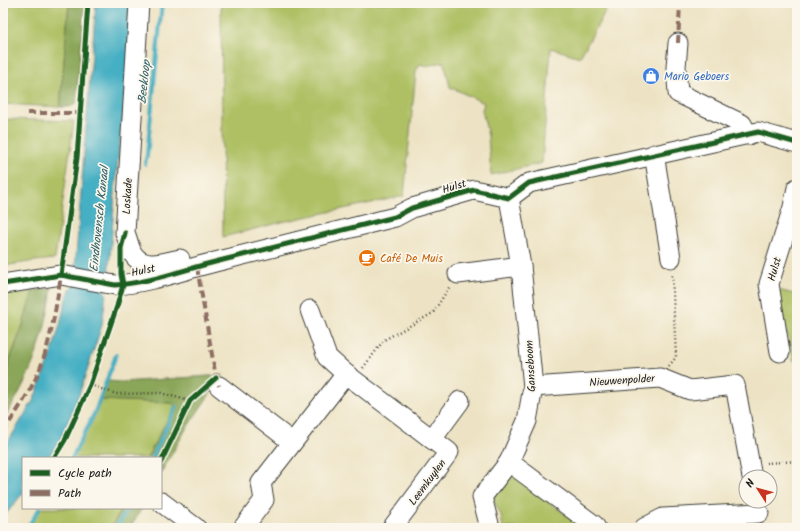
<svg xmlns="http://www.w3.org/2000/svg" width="800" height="531" viewBox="0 0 800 531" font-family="Kalam,sans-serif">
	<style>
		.green { fill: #aec063; stroke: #656e40 }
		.forest { fill: #8aa659; stroke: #53613a }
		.water { fill: #45afc3; stroke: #306670 }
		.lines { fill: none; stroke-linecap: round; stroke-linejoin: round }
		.stream { stroke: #45afc3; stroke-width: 4 }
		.minor-casing { stroke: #3b3a35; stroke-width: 21 }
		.path { stroke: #3b3a35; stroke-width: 2.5; stroke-dasharray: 1 3; stroke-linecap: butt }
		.minor { stroke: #fff; stroke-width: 19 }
		.quiet { stroke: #8d6e63; stroke-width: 4; stroke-dasharray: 8 4; stroke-linecap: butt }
		.cycleway-casing { stroke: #fbf7ec; stroke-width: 8 }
		.cycleway { stroke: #1b5e20; stroke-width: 5 }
		.labels { text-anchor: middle; stroke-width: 3.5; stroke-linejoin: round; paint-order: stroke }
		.shop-label { font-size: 11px; fill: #366cbe; stroke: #fbf7ec; text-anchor: start }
		.street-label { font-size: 11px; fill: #1c1c1c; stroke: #fbf7ec }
		.food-label { font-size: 11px; fill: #c56008; stroke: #fbf7ec; text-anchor: start }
		.water-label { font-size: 12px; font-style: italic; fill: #2e5e67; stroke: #fbf7ec }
	</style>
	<rect width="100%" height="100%" fill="#fbf7ec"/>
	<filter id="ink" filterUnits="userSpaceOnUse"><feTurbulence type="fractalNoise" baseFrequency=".025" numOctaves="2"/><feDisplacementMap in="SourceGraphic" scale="8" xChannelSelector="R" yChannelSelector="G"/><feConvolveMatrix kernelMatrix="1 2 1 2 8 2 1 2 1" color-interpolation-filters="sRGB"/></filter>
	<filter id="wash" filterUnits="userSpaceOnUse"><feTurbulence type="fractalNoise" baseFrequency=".012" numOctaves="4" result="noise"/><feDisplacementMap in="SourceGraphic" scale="16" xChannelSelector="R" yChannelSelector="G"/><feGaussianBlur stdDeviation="0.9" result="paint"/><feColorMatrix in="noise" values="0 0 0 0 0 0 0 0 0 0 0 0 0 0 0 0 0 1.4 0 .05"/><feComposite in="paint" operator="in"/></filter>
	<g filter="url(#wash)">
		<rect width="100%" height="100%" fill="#ede3c4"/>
		<g class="green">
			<polygon points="3,3 69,3 60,107 3,104"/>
			<polygon points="221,3 610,3 580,57 551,48 542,163 491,175 488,136 482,110 484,103 450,87 444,62 426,66 420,64 416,71 404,196 282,222 223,237"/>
			<polygon points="3,119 74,121 55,259 35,261 3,266"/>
			<polygon points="775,289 797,295 797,360 793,361 791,348"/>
			<polygon points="33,290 23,325 3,378 3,295"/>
			<polygon points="101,400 172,403 175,406 147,458 73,458 93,420"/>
			<polygon points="510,474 584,528 503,528 501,515 492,498"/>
			<polygon points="40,508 122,508 111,528 28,528 32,518"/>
		</g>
		<g class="forest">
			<polygon points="69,3 85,3 76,104 69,107 60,107"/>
			<path d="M52,288C45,338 31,377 3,420V379L23,325L33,290Z"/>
			<polygon points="223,375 186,429 161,473 161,458 147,458 175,406 172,403 101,400 108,381 121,382"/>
			<polygon points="122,508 142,508 130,528 111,528"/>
		</g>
		<polygon class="water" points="96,3 136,3 117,168 110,258 108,276 103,289 106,294 102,325 79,395 61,438 48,458 23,458 23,493 3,518 3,450 34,399 51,354 60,325 66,299 71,288 77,284 79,274 75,268"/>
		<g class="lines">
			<g class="stream">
				<polyline points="145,164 147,155 162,3"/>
				<polyline points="72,458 95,412 116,355"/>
				<polyline points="152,458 176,407"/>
				<polyline points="27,528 40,508"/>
				<polyline points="116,528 128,508"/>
			</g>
		</g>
	</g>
	<g filter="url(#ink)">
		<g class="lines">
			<g class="minor-casing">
				<g id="minor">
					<path d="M139,3L125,233C128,239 129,248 133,254C144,271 165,262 180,259"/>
					<polyline points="678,43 676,67 678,93 742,124 748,135"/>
					<polyline points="654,154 671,258"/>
					<polyline points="458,274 521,266"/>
					<path d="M3,284L61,275L115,285C149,283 182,270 215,262C275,247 335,232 395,217L412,208L474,190L509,198L529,183L758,132L797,143"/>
					<polyline points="310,310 327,357 346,374"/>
					<polyline points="780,352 769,284 793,207 797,188"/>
					<polyline points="219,386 292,442"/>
					<polyline points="533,387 660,378 690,390 735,385 752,477"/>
					<polyline points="432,439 460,401"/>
					<polyline points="509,462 594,525 596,528"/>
					<polyline points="161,502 196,528"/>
					<polyline points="243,528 264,500 261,483 346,374 449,452 392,528"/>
					<polyline points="486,528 489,524 482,497 509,462 527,421 533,387 521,266 509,198"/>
					<polyline points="644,528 663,518 759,513"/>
				</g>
			</g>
			<g class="path">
				<polyline points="669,366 676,357 672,273"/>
				<polyline points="363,368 384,340 433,313 450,286"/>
				<polyline points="90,385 116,394 161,393 190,401"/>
				<polyline points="766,463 797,461"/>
			</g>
			<use href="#minor" class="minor"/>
			<g class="quiet">
				<polyline points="678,43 680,3"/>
				<polyline points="27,113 80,113"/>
				<polyline points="197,267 216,378 219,386"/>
				<path d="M3,432C15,414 31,391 39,371C51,341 56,307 61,275"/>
			</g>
			<g class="cycleway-casing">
				<g id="cycleway">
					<polyline points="61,275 77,158 88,3"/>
					<path d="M3,284L61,275L115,285C149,283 182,270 215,262C275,247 335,232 395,217L412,208L474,190L509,198L529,183L758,132L797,143"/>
					<polyline points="54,458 65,440 90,385 117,306 123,285 121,274 121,248 125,233"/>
					<polyline points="161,462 190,401 216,378"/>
				</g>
			</g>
			<use href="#cycleway" class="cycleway"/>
		</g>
	</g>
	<defs>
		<g id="shop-disc" transform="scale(0.9)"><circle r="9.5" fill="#3f7fe0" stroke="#fbf7ec"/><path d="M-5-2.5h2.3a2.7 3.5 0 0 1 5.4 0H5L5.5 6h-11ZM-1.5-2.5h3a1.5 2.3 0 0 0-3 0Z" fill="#fff"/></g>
		<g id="cafe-disc" transform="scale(0.9)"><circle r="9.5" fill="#e8710a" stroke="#fbf7ec"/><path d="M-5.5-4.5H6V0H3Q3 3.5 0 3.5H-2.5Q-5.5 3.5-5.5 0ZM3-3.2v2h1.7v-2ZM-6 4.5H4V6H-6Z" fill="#fff"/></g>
	</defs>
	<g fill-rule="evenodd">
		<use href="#shop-disc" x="651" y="76"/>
		<use href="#cafe-disc" x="367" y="258"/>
	</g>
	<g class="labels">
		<g class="shop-label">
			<text x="664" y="80">Mario Geboers</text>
		</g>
		<g class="street-label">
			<text transform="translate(454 186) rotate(-17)" y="4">Hulst</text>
			<text transform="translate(127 196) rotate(-87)" y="4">Loskade</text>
			<text transform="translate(774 269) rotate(-74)" y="4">Hulst</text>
			<text transform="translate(143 270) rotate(-12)" y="4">Hulst</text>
			<text transform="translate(530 366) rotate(-93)" y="4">Ganseboom</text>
			<text transform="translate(622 380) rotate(-4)" y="4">Nieuwenpolder</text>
			<text transform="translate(427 482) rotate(-53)" y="4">Leemkuylen</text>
		</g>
		<g class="food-label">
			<text x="380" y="262">Café De Muis</text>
		</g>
		<g class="water-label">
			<text transform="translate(144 82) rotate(-84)" y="4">Beekloop</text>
			<text transform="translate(99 219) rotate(-84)" y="4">Eindhovensch Kanaal</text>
		</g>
	</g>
	<rect width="800" height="531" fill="none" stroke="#fbf7ec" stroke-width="16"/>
	<rect x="22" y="457" width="140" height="52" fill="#fbf7ec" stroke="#a29f99"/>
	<rect x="30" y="470" width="20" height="6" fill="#1b5e20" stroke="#a29f99"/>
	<text x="58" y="477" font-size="12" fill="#1c1c1c">Cycle path</text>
	<rect x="30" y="490" width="20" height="6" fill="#8d6e63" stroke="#a29f99"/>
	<text x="58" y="497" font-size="12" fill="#1c1c1c">Path</text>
	<g transform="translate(758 489) rotate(306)"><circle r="19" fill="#fbf7ec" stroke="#a29f99"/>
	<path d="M0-3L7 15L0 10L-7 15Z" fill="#c8321e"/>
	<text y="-6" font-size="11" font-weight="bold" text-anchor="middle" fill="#1c1c1c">N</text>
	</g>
</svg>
